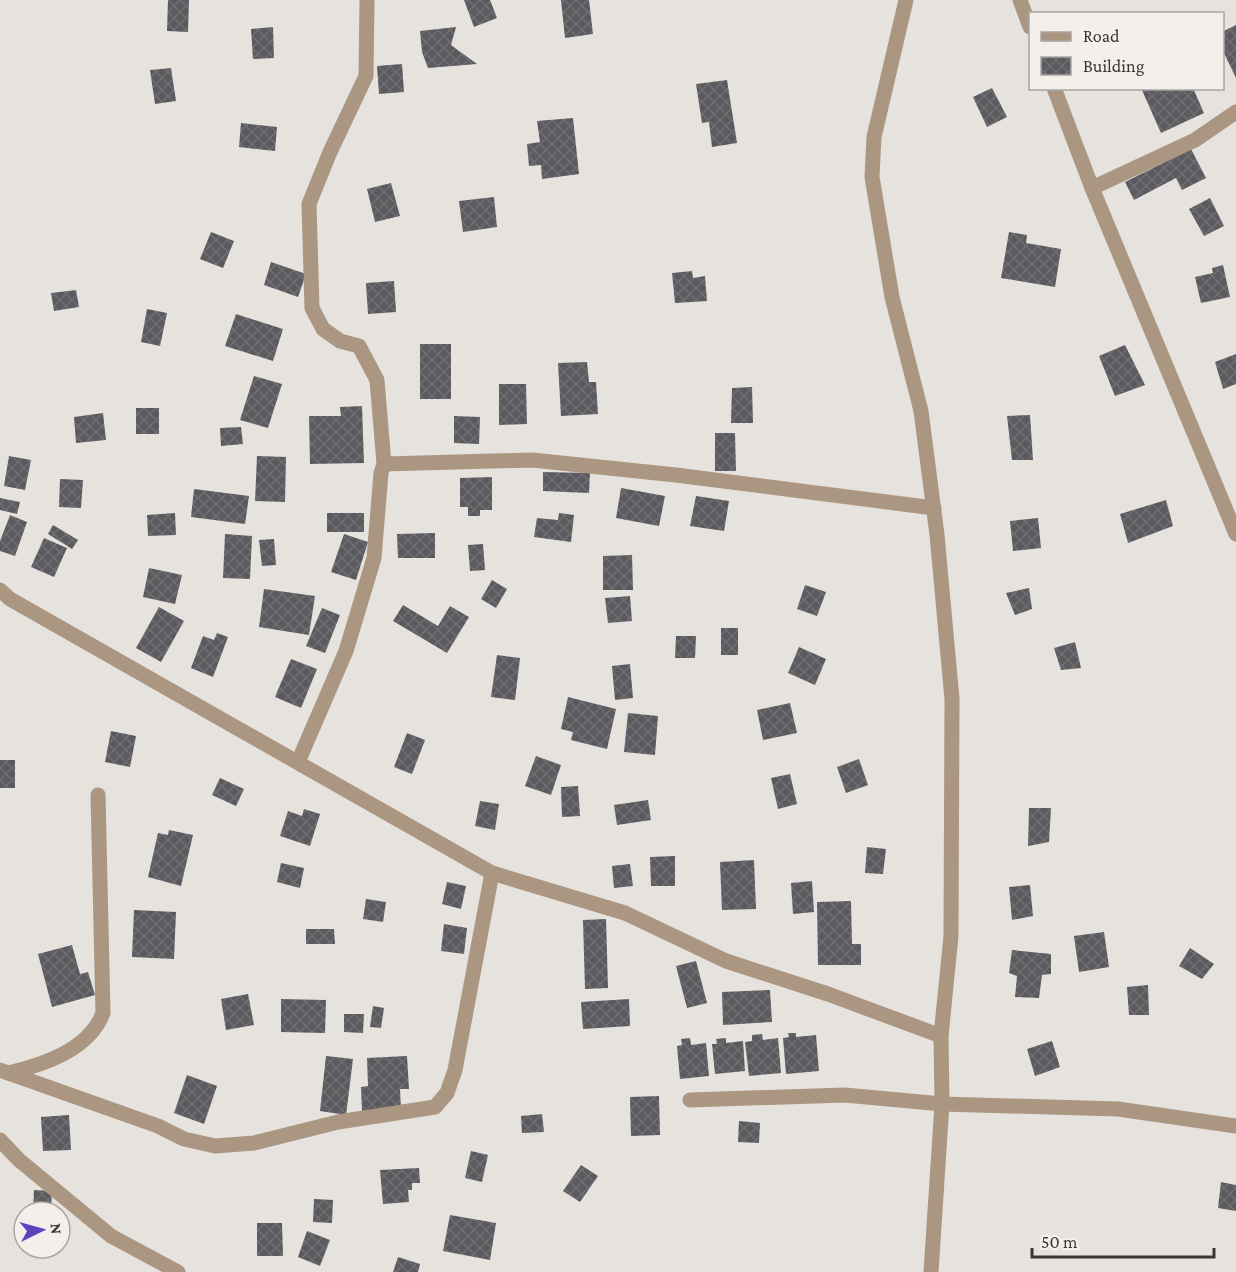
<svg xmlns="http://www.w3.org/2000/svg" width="1236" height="1272" viewBox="0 0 1236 1272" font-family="'Crimson Pro',serif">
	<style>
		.building { fill: url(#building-cross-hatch) }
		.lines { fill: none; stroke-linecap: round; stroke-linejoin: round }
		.street { stroke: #ab9681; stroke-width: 15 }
	</style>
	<defs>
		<pattern id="building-cross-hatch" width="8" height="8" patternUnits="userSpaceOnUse" patternTransform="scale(1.5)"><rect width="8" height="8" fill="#5a5a5f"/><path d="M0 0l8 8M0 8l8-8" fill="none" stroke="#6f6f73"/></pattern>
	</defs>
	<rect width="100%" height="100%" fill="#e6e2de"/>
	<g class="building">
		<polygon points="168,0 189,0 188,32 167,31"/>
		<polygon points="464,0 490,0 497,18 474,27"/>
		<polygon points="561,0 589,0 593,34 565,38"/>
		<polygon points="1236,25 1236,78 1222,49 1222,32"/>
		<polygon points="273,27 274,58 253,59 251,29"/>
		<polygon points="456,27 451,45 477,64 428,68 422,52 420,31"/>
		<polygon points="402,64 404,92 379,94 377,66"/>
		<polygon points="171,68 176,101 155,104 150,70"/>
		<polygon points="727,80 737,143 712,147 709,122 702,123 696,84"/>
		<polygon points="992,88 1007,117 987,127 973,97"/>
		<polygon points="1141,88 1193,88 1204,113 1161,133"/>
		<polygon points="573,118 579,174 542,179 541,165 529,166 527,144 540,142 537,121"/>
		<polygon points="241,123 277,127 275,151 239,147"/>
		<polygon points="1191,149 1206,178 1182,190 1176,178 1134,200 1125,182"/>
		<polygon points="391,183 400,216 375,222 367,189"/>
		<polygon points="494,197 497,227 463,232 459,201"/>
		<polygon points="1210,198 1224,226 1204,236 1189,209"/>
		<polygon points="211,232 234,241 223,268 200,259"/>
		<polygon points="1009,232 1027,235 1026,243 1061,249 1055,287 1001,278"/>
		<polygon points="271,262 306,274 298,297 264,285"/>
		<polygon points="1223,265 1230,297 1201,303 1195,277 1213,273 1212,268"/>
		<polygon points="692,271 693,278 705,276 707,301 675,303 672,273"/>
		<polygon points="394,281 396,312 368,314 366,283"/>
		<polygon points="76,290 79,307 54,311 51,293"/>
		<polygon points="147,309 167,313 160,346 141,342"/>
		<polygon points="236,314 283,329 273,361 225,346"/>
		<rect x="420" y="344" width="31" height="55"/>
		<polygon points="1125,345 1145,385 1115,396 1099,356"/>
		<polygon points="1236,354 1236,384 1223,389 1215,362"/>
		<polygon points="587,362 589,382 596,382 598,414 561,416 558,363"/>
		<polygon points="254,376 282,384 268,428 240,420"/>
		<polygon points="499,384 526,384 527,424 499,425"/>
		<polygon points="752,387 753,423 731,423 732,388"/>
		<polygon points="362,406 364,463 310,464 309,416 341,416 340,407"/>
		<rect x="136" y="408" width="23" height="26"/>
		<polygon points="103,413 106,440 76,443 74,417"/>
		<polygon points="1030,415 1033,460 1012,460 1007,416"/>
		<polygon points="454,416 480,417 479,444 454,443"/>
		<polygon points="241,427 243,444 221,446 220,428"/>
		<polygon points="715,433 735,433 736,471 715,471"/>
		<polygon points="9,456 31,460 25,490 4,486"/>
		<polygon points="257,456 286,457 285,502 255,501"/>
		<polygon points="543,472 590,473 589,493 543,491"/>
		<polygon points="492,477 492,510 480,510 480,516 468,516 468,507 460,507 460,478"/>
		<polygon points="60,479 83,480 81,508 59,507"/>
		<polygon points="621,488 665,496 659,526 616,518"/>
		<polygon points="194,489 249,496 245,524 191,517"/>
		<polygon points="696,496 729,501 724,531 690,526"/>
		<polygon points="0,498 20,502 17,514 0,510"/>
		<polygon points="1166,500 1173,526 1128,543 1120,514"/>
		<polygon points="175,513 176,535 148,536 147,515"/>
		<rect x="327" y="513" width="37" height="19"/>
		<polygon points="559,513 574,515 571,542 534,537 537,518 558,520"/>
		<polygon points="10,515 27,522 15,556 0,551 0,541"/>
		<polygon points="1038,518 1041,548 1013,551 1010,521"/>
		<polygon points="53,525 78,540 72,549 48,534"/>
		<polygon points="435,533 435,558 398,558 397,534"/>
		<polygon points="225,534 252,536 250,579 223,578"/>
		<polygon points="344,534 368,542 356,580 331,572"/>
		<polygon points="44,538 67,548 54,577 31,567"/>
		<polygon points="274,539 276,565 262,566 259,540"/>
		<polygon points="483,544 485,570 470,571 468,545"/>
		<polygon points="632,555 633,590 603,590 603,556"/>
		<polygon points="149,568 182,575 175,604 143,597"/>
		<polygon points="492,580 507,589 496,608 481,599"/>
		<polygon points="805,585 826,592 817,616 797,609"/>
		<polygon points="1029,588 1032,609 1015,615 1006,593"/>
		<polygon points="264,589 315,596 309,635 259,627"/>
		<polygon points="630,596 632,621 608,623 605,598"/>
		<polygon points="403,605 438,626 450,606 469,617 447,653 393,621"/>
		<polygon points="159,607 184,621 161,662 136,648"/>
		<polygon points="322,608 340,615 325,653 306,646"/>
		<rect x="721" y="628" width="17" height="27"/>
		<polygon points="217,633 228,637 213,677 191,668 203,636 214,640"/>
		<polygon points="676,636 696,636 695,658 675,658"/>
		<polygon points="1075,642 1081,668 1061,670 1054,648"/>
		<polygon points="799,647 826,659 815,685 788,673"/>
		<polygon points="497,655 520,658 515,700 491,697"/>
		<polygon points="291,659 317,669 301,708 275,697"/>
		<polygon points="630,664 633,698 615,700 612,666"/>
		<polygon points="568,697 616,709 607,749 571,740 573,732 561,729"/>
		<polygon points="790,703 797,733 763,740 757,710"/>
		<polygon points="628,713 658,716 655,755 624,752"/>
		<polygon points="111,731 136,736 130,767 105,762"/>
		<polygon points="407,733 425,740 412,774 394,767"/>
		<polygon points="536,756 561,765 551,795 525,786"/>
		<polygon points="859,759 868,785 846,793 837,767"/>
		<rect x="0" y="760" width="15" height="28"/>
		<polygon points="790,774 797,804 778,809 771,778"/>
		<polygon points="220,778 244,789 236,806 212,795"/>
		<polygon points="578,786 580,816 562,817 561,787"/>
		<polygon points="648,800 651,820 617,825 614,805"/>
		<polygon points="480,801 499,804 495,830 475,826"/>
		<polygon points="1029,808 1051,808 1049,842 1028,846"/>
		<polygon points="304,809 320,814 310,846 280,836 288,811 302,816"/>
		<polygon points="169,830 193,835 181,886 148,877 158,833 168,835"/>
		<polygon points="867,847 886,849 883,874 865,873"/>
		<polygon points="675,856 675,886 651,886 650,857"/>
		<polygon points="754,860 756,909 722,910 720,862"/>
		<polygon points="281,863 304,868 300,888 277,882"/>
		<polygon points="630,864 633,886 614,888 612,866"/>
		<polygon points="812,881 814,912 793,914 791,883"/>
		<polygon points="447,882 466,886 461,909 442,904"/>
		<polygon points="1030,885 1033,916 1012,920 1009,887"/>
		<polygon points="366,899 386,902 383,922 363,919"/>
		<polygon points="851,901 852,944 861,944 861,965 818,965 817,902"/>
		<polygon points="134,910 176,912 174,959 132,957"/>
		<polygon points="606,919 608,988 585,989 583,920"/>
		<polygon points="444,924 467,928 464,954 441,951"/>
		<polygon points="306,929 334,929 335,944 306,944"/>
		<polygon points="1104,932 1109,967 1079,972 1074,936"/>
		<polygon points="72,945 80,974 88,972 95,995 52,1007 38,954"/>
		<polygon points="1190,948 1214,964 1202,979 1179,966"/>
		<polygon points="1012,950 1051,954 1051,974 1042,975 1039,998 1015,997 1017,976 1009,973"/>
		<polygon points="696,961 707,1003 687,1008 676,966"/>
		<polygon points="1148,985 1149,1015 1129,1015 1127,987"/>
		<polygon points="770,990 772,1022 723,1025 722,992"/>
		<polygon points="248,994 254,1025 226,1030 221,999"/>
		<polygon points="281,999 326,1000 325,1033 281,1032"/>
		<polygon points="629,999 630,1026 583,1029 581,1002"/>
		<polygon points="373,1006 384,1008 381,1028 370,1027"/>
		<polygon points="344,1014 364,1014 363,1033 344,1032"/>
		<polygon points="788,1033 796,1033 796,1037 816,1035 819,1071 786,1074 783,1038 789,1037"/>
		<polygon points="762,1034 763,1040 778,1038 781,1073 749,1076 745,1042 752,1041 752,1035"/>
		<polygon points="690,1038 691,1045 706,1043 709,1076 680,1079 677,1046 682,1045 681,1039"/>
		<polygon points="726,1038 726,1043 743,1041 745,1071 715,1074 712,1044 717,1044 716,1039"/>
		<polygon points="1052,1041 1060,1067 1035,1076 1027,1049"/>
		<polygon points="326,1056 353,1059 346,1115 320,1111"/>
		<polygon points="407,1056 409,1089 400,1089 401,1109 362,1111 361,1087 368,1086 367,1058"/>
		<polygon points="187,1075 217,1086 204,1124 174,1113"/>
		<polygon points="659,1096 660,1135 631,1136 630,1097"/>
		<polygon points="542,1114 544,1132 522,1133 521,1116"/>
		<polygon points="69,1115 71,1150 43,1151 41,1117"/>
		<polygon points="739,1121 760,1123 759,1143 738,1142"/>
		<polygon points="471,1151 488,1155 482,1182 465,1178"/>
		<polygon points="581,1165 598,1176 580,1202 563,1191"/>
		<polygon points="419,1168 420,1183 412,1183 412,1190 408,1190 409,1202 383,1204 380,1170"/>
		<polygon points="1221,1182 1236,1185 1236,1211 1218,1208"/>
		<polygon points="34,1190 52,1191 51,1212 33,1212"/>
		<polygon points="314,1199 333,1200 332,1223 313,1222"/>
		<polygon points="450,1215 496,1223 490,1260 443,1251"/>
		<polygon points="257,1223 282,1223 283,1256 257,1256"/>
		<polygon points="307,1231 330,1240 320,1266 298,1257"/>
		<polygon points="398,1257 420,1264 418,1272 393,1272"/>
	</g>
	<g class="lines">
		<g class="street">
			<polyline points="906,0 874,137 872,177 892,297 921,411 937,535 952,699 951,936 941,1036 942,1104 931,1272"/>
			<polyline points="1020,0 1030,27"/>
			<polyline points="1054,88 1092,188 1236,534"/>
			<polyline points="1092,188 1195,140 1236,112"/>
			<polyline points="384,464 532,460 676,475 934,508"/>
			<polyline points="0,590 10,599 492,873 625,913 726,961 828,994 941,1036"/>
			<polyline points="298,762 346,651 374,558 381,473 384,464 377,380 359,346 340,341 323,329 312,308 309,204 330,152 366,76 367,0"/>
			<polyline points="0,1070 158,1126 184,1139 215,1146 254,1143 338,1122 435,1107 447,1093 455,1070 492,873"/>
			<path d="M8,1073C43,1065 89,1050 103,1013L98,795"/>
			<polyline points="690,1100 845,1095 942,1104 1118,1109 1236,1126"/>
			<polyline points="0,1140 19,1160 111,1236 178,1272"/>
		</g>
	</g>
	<rect x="1029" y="12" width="195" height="78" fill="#f4efeb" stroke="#a9a5a2" stroke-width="1.5"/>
	<rect x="1041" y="32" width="30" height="9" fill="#ab9681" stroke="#a9a5a2" stroke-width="1.5"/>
	<text x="1083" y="42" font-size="18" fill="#393735">Road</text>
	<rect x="1041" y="57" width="30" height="18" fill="url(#building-cross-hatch)" stroke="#a9a5a2" stroke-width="1.5"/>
	<text x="1083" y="72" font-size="18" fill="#393735">Building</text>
	<g transform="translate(42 1230) rotate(85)"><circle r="28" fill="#f4efeb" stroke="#a9a5a2" stroke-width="1.5"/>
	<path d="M0-4.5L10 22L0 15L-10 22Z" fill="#5945bd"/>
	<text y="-9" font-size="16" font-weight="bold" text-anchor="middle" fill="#393735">N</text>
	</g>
	<path d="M1032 1248v9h182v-9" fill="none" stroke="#393735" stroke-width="3"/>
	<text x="1041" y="1248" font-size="18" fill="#393735" stroke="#f4efeb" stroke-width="4.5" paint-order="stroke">50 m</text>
</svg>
